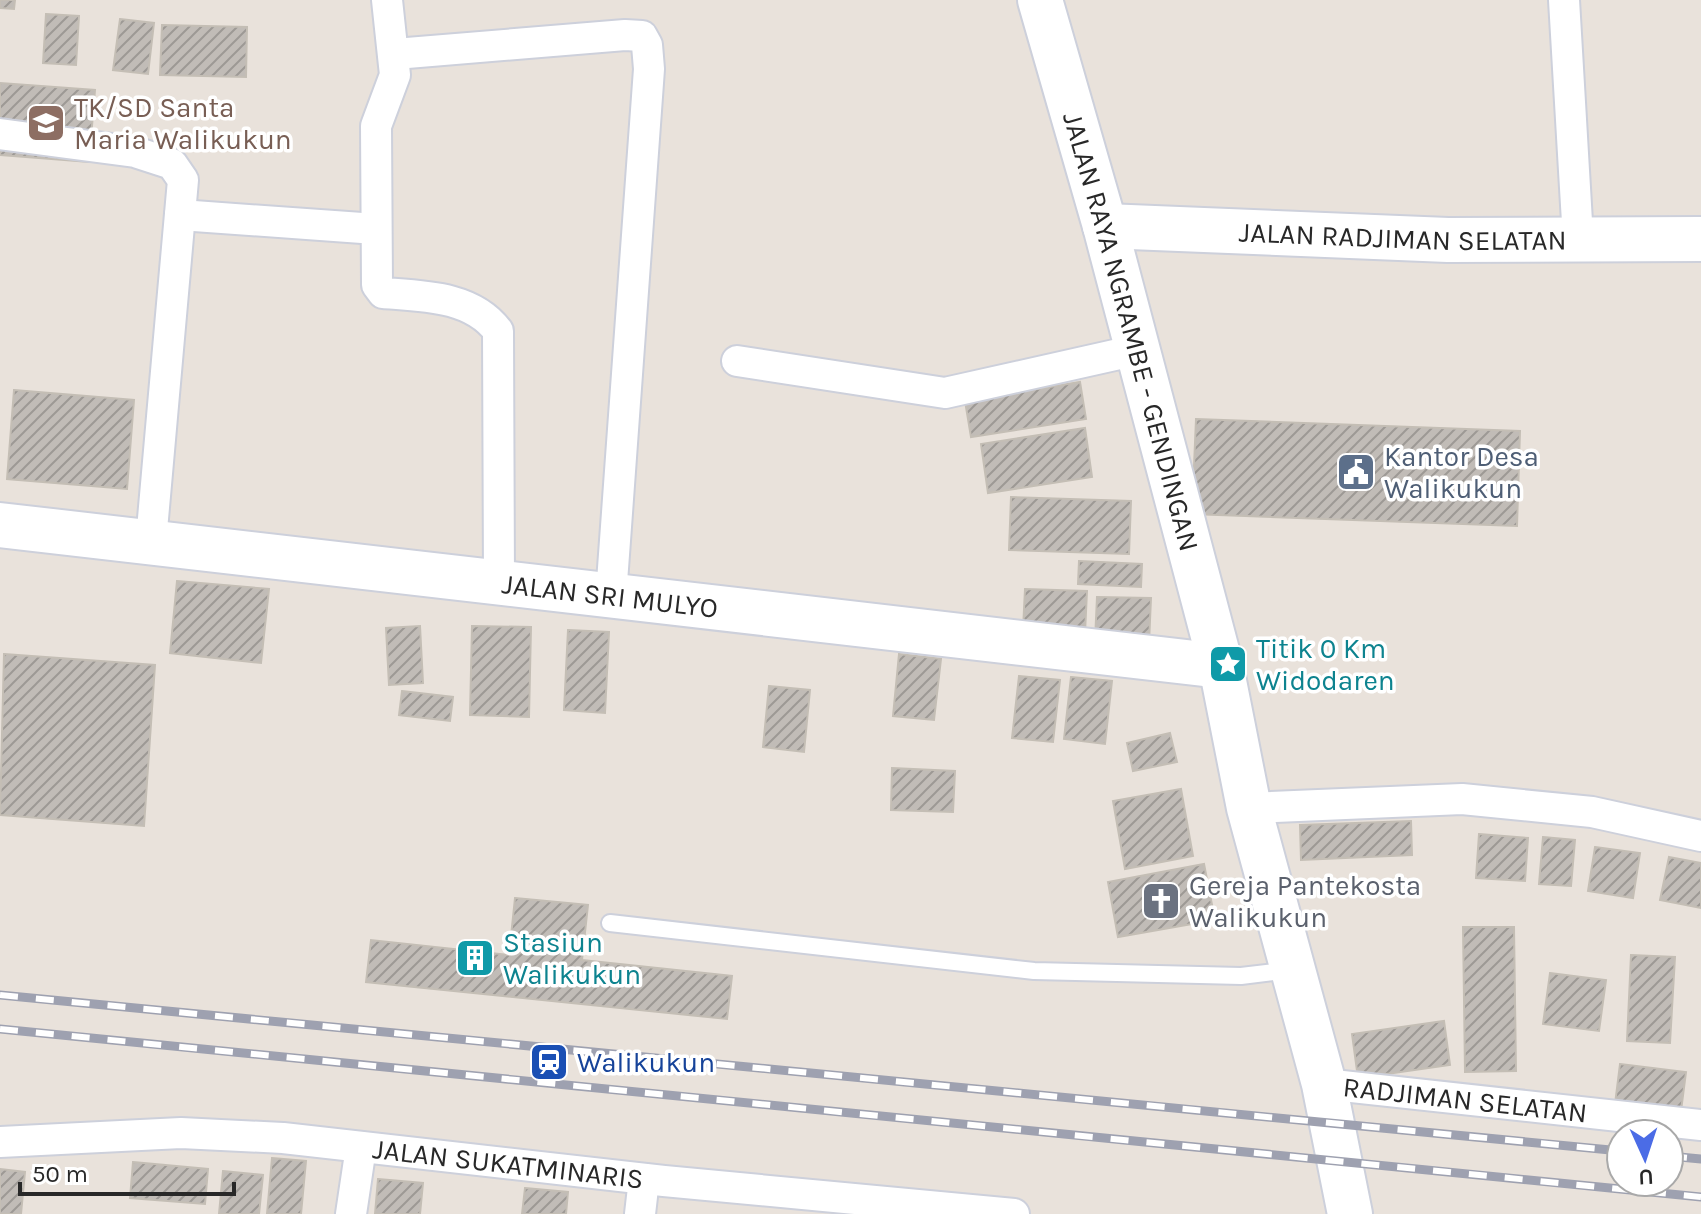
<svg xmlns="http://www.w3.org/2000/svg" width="1701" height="1214" viewBox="0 0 1701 1214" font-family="Karla,sans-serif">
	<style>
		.building { fill: url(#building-hatch); stroke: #c4beb5; stroke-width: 2 }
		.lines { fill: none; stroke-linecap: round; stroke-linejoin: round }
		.lane-casing { stroke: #cdd0db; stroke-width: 20 }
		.street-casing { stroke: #cdd0db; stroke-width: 34 }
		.secondary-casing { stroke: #cdd0db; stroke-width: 48 }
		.lane { stroke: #fff; stroke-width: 16 }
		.street { stroke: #fff; stroke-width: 30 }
		.secondary { stroke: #fff; stroke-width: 44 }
		.rail-casing { stroke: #9ea1b0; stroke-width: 9 }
		.rail { stroke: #fff; stroke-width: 6; stroke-dasharray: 18; stroke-linecap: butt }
		.labels { text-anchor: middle; stroke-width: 7; stroke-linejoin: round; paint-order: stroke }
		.education-label { font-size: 28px; fill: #785e54; stroke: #fff; text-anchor: start }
		.street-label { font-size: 28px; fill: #282828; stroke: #fff }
		.service-label { font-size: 28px; fill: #4e5e75; stroke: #fff; text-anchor: start }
		.culture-label { font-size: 28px; fill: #0d838f; stroke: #fff; text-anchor: start }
		.worship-label { font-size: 28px; fill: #5b616d; stroke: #fff; text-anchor: start }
		.transit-label { font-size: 28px; fill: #164399; stroke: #fff; text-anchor: start }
	</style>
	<defs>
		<pattern id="building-hatch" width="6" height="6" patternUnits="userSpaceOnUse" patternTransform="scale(2)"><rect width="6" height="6" fill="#c1bcb7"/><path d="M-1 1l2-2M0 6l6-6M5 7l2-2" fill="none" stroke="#9d9995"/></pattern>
	</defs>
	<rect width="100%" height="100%" fill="#e9e2db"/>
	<g class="building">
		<polygon points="0,0 15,0 14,9 0,8"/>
		<polygon points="46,14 79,16 76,65 43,63"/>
		<polygon points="120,19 154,23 148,74 113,70"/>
		<polygon points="162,25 247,27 246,77 160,75"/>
		<polygon points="0,83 95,90 89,162 0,155"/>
		<polygon points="1080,382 1086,419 971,437 965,401"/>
		<polygon points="14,390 134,400 127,489 7,479"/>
		<polygon points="1196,419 1520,431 1517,526 1192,514"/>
		<polygon points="1085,428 1092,477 988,493 981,444"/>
		<polygon points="1011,497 1131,501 1129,554 1009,550"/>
		<polygon points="1079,561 1142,564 1141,587 1078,584"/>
		<polygon points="177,581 269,589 261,663 170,653"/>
		<polygon points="1025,589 1087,591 1085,633 1023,630"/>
		<polygon points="1097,597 1151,598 1149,643 1095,641"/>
		<polygon points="420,626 423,683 389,685 386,628"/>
		<polygon points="472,626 531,627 529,717 470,715"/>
		<polygon points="568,630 609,632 605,713 564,710"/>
		<polygon points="4,654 155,665 144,826 0,815"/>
		<polygon points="899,654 941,659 934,720 893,716"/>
		<polygon points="1019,676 1060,680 1053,742 1012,738"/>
		<polygon points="1071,677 1112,681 1105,744 1064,739"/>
		<polygon points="769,686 810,690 804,752 763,747"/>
		<polygon points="402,691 453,697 450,721 399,715"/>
		<polygon points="1170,733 1177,762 1133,771 1127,743"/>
		<polygon points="892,768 955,771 953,812 891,810"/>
		<polygon points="1181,789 1193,856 1125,869 1113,801"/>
		<polygon points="1411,821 1412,855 1301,860 1300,825"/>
		<polygon points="1479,834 1528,838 1525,881 1476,878"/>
		<polygon points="1543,837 1575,840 1571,886 1539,884"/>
		<polygon points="1595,847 1640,853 1633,898 1588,891"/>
		<polygon points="1669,857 1701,863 1701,908 1660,900"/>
		<polygon points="1204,864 1215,920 1118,937 1108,882"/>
		<polygon points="515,898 588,905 582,960 732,976 727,1019 366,982 371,940 509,955"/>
		<polygon points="1463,927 1514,927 1516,1071 1465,1072"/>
		<polygon points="1631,955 1675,957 1670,1043 1627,1041"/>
		<polygon points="1550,973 1606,980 1599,1031 1543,1024"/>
		<polygon points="1444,1021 1450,1065 1358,1078 1352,1034"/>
		<polygon points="1620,1064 1686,1072 1681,1111 1615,1104"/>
		<polygon points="272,1158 306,1161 301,1214 267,1214"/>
		<polygon points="133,1162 208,1169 205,1204 130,1198"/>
		<polygon points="0,1169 25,1172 21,1214 0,1214"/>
		<polygon points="223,1171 263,1175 259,1214 219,1214"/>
		<polygon points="378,1179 423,1183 420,1214 375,1214"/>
		<polygon points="525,1188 568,1192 566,1214 522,1214"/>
	</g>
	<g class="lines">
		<g class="lane-casing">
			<polyline id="lane" points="610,923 1034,971 1241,976 1291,970"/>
		</g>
		<g class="street-casing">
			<g id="street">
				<path d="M387,0L395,75L376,126L377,285L383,293C423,296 472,296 498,331L499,582"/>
				<polyline points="1564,0 1578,239"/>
				<polyline points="395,54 625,35 642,36 647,45 649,69 611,596"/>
				<polyline points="0,134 135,152 172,164 183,180 151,541"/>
				<polyline points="180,215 376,229"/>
				<polyline points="737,361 945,393 1137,350"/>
				<polyline points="1249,808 1462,799 1592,812 1701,836"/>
				<path id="s1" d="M1324,1084L1701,1125"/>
				<path id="s2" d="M0,1142L181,1133L283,1138L664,1181L1014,1214"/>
				<polyline points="351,1214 361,1147"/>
				<polyline points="640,1214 644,1179"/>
			</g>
		</g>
		<g class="secondary-casing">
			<g id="secondary">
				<path id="s3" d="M1040,0L1105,226L1221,666L1249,808L1324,1084L1350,1214"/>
				<path id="s4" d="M1105,226L1448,240L1701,239"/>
				<path id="s5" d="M0,525L1221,666"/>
			</g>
		</g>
		<use href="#lane" class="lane"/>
		<use href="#street" class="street"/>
		<use href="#secondary" class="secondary"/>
		<g class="rail-casing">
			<g id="rail">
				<polyline points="0,995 1621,1151"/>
				<polyline points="0,1029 1701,1197"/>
				<polyline points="1669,1156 1701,1159"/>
			</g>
		</g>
		<use href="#rail" class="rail"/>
	</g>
	<defs>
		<g id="school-square" transform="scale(2)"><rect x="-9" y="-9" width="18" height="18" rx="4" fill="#8d6e63" stroke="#fff"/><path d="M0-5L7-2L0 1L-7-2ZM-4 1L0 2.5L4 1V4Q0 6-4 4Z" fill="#fff"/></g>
		<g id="civic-square" transform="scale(2)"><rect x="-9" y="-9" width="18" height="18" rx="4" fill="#5c6f8a" stroke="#fff"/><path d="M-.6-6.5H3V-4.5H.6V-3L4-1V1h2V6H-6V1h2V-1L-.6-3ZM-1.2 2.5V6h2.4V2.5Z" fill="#fff"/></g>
		<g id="sight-square" transform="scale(2)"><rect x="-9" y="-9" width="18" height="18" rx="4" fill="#0f9aa8" stroke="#fff"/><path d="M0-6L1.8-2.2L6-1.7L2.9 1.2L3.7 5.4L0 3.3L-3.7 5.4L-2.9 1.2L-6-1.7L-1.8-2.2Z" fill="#fff"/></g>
		<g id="church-square" transform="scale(2)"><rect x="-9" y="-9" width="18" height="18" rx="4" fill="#6b7280" stroke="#fff"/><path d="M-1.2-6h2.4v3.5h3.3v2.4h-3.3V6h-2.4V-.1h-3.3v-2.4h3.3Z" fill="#fff"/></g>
		<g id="building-square" transform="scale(2)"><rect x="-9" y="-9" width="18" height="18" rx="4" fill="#0f9aa8" stroke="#fff"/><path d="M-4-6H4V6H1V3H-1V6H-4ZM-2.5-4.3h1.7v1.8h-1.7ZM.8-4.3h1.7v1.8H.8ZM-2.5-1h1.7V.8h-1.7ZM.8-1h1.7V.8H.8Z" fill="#fff"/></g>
		<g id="station-square" transform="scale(2)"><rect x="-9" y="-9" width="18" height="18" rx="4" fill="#1a4fb4" stroke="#fff"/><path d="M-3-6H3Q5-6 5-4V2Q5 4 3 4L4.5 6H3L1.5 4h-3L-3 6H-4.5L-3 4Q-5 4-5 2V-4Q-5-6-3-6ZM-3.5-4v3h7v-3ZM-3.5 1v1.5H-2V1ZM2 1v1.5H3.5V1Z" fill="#fff"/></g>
	</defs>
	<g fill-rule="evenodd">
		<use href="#school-square" x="46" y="123"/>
		<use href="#civic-square" x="1356" y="472"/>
		<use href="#sight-square" x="1228" y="664"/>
		<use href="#church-square" x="1161" y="901"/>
		<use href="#building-square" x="475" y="958"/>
		<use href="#station-square" x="549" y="1062"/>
	</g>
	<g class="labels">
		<g class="education-label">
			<text x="74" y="117">TK/SD Santa<tspan x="74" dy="32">Maria Walikukun</tspan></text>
		</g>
		<g class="street-label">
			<text dy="10" stroke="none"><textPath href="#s4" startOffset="298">JALAN RADJIMAN SELATAN</textPath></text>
			<text dy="10" stroke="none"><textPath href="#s3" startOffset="344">JALAN RAYA NGRAMBE - GENDINGAN</textPath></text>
			<text dy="10" stroke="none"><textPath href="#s5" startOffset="614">JALAN SRI MULYO</textPath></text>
			<text dy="10" stroke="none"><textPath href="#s1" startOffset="142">RADJIMAN SELATAN</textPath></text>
			<text dy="10" stroke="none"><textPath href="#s2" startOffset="510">JALAN SUKATMINARIS</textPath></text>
		</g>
		<g class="service-label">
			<text x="1384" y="466">Kantor Desa<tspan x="1384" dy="32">Walikukun</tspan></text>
		</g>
		<g class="culture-label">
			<text x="1256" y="658">Titik 0 Km<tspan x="1256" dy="32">Widodaren</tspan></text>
			<text x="503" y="952">Stasiun<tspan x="503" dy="32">Walikukun</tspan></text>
		</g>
		<g class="worship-label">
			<text x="1189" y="895">Gereja Pantekosta<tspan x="1189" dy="32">Walikukun</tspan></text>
		</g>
		<g class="transit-label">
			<text x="577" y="1072">Walikukun</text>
		</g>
	</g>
	<g transform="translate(1645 1158) rotate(177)"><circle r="38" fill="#ffffff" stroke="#a9a9a9" stroke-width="2"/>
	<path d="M0-6L14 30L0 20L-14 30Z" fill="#4b6ce6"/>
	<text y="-12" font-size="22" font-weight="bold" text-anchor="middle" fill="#282828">U</text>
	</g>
	<path d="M20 1182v12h214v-12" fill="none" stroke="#282828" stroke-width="4"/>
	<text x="32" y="1182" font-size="24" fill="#282828" stroke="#ffffff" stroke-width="6" paint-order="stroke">50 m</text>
</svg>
